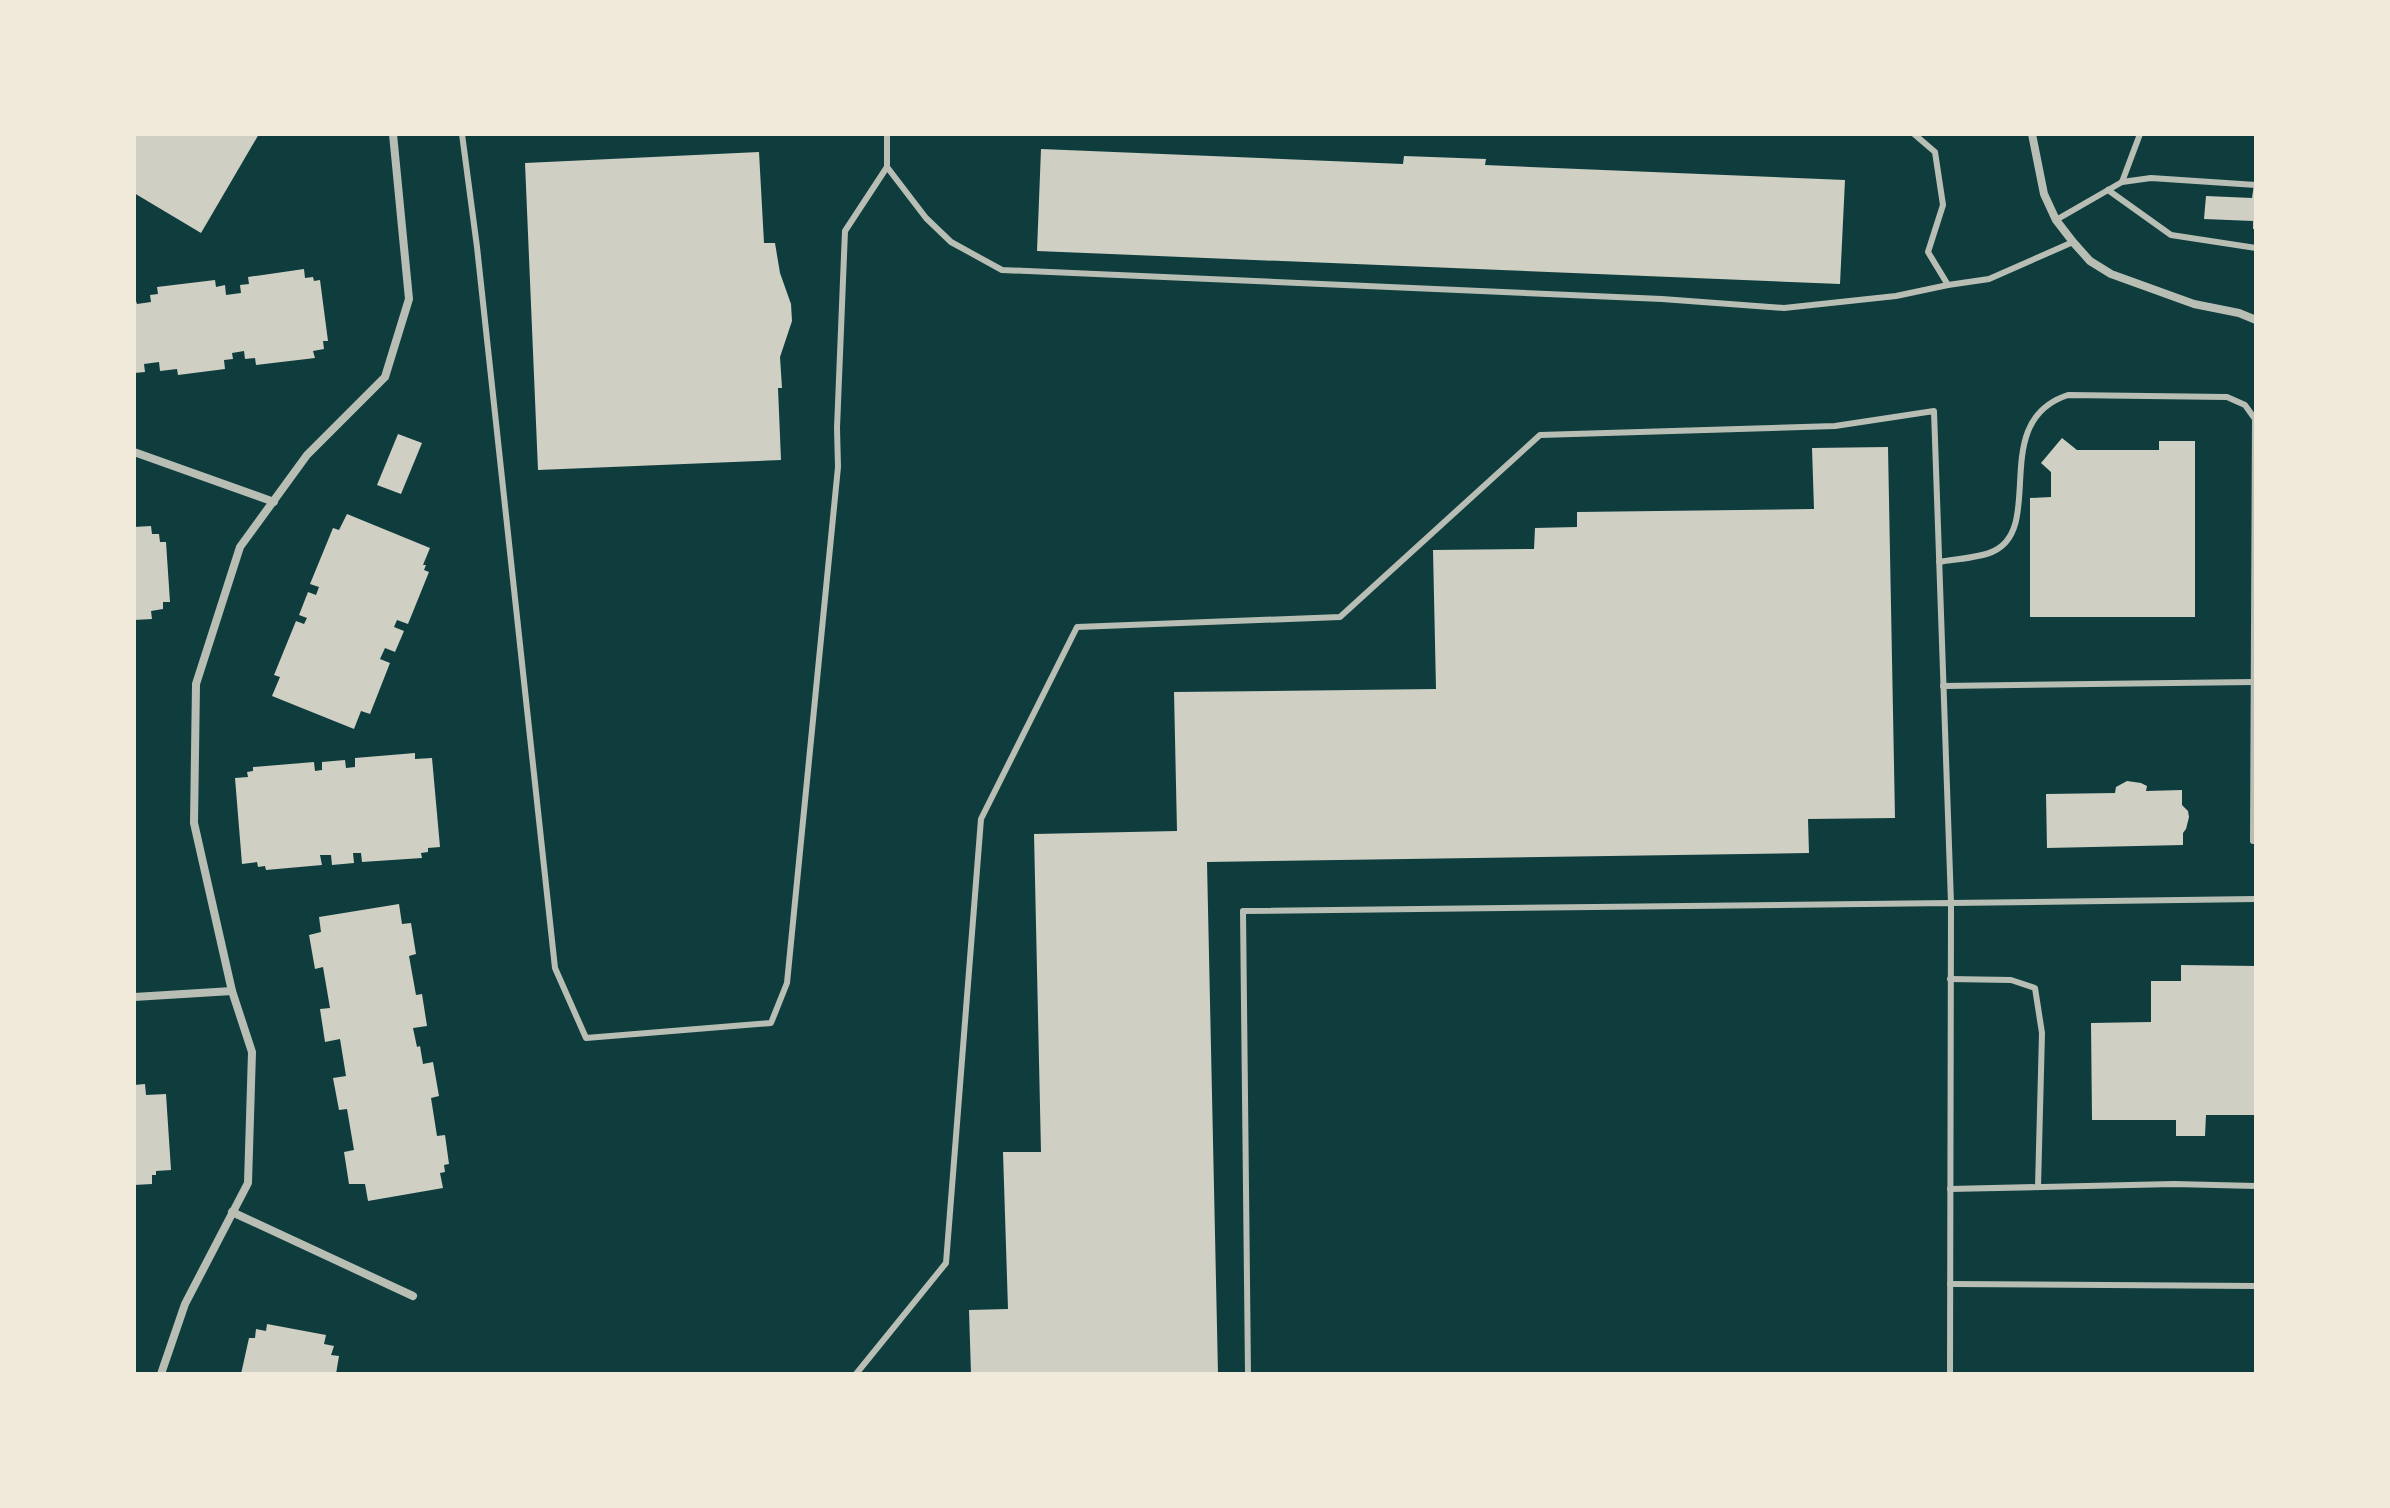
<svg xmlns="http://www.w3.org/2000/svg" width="2390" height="1508" viewBox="0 0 2390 1508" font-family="'Alegreya Sans',sans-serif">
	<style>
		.building { fill: #cfcfc3 }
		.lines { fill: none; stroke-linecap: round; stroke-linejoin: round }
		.service { stroke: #b8beb3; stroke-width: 6 }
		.minor { stroke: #b8beb3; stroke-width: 8 }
	</style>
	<rect width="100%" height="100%" fill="#0f3d3e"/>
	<g class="building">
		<polygon points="134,134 259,134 201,233 134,193"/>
		<polygon points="1041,149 1403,164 1404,156 1486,159 1485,165 1845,180 1840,284 1037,251"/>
		<polygon points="759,152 764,243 775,243 780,273 791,304 792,321 780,357 782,388 778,388 781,460 538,470 525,163"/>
		<polygon points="2254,184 2256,184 2256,229 2253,229 2253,221 2204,219 2206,196 2252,198"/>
		<polygon points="304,269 305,278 313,277 314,281 320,280 328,341 323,341 324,349 313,351 315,358 256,365 255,358 245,359 244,351 232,353 233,359 224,360 225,369 178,375 177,369 160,371 159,362 144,364 145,372 134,373 134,295 137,304 151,302 150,295 158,294 157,287 215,280 216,287 225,285 226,295 241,293 240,285 249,284 248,277"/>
		<polygon points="398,434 422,443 401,494 377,485"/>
		<polygon points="2062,438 2077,450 2159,450 2159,441 2195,441 2195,617 2030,617 2030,498 2051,497 2051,472 2041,463"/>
		<polygon points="1888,447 1895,818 1808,819 1809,853 1207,862 1218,1374 971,1374 969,1310 1008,1309 1003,1152 1041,1152 1034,834 1177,831 1174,692 1436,689 1433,550 1534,549 1535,528 1577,527 1577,512 1814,509 1812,448"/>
		<polygon points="347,514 430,548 423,565 426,565 424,570 429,572 408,624 397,620 394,627 404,631 395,652 385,648 380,659 390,663 370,714 361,711 354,729 272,696 280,677 274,675 296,621 304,624 307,618 299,615 308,592 316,595 319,587 310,584 333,528 339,530"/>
		<polygon points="151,526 152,534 159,534 160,542 166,542 170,602 163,602 163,609 151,611 152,619 134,620 134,527"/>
		<polygon points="415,753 415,759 432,758 440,847 428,848 428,852 421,853 422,858 362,862 361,853 353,853 354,863 332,865 331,855 320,855 322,865 266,870 265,866 258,867 257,862 242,864 235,778 248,777 247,772 253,771 253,767 314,762 315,771 322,770 322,762 345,760 346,768 355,767 355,758"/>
		<polygon points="2127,781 2141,783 2147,786 2146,791 2182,790 2182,805 2188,811 2189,817 2186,829 2183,833 2183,845 2047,848 2046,794 2115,793 2116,787"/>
		<polygon points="399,904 402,924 411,923 416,954 409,956 416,995 422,994 427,1026 413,1028 417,1047 420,1046 423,1064 433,1062 439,1096 431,1098 437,1136 445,1135 449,1164 444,1165 445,1172 440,1173 443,1188 368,1201 365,1184 349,1184 344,1152 354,1150 347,1109 339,1110 333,1078 346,1076 340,1039 325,1042 320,1009 330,1008 323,967 315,969 309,935 321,932 319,917"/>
		<polygon points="2181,965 2256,966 2256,1115 2206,1115 2205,1136 2176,1136 2176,1120 2092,1120 2091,1023 2151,1022 2151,981 2181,981"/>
		<polygon points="145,1084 146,1095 166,1094 171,1170 156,1171 156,1175 152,1175 152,1184 134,1185 134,1085"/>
		<polygon points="267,1324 326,1335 324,1344 334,1346 331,1355 339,1356 336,1374 241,1374 249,1338 255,1338 256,1329 266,1331"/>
	</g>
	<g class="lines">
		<g class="service">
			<polyline points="462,134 477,247 555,968 586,1038 771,1023 787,983 838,467 837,428 845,231 887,167 887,134"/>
			<polyline points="1914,134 1935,152 1943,205 1928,252 1948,285 1989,279 2073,242"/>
			<polyline points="887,167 926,218 951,242 1002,270 1662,299 1784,308 1896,296 1948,285"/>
			<polyline points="2122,182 2151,178 2256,185"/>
			<polyline points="2108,190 2171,235 2256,248"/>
			<polyline points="2056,220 2122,182 2140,134"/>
			<path d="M1939,562C1954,559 1981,558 1994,551C2046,526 1988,421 2068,395L2227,397L2245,405L2255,419L2253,841H2256"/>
			<polyline points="1943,686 2254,682"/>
			<polyline points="1950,979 2011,980 2035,988 2042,1033 2038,1187"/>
			<polyline points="1950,1189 2174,1184 2256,1186"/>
			<polyline points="1950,1284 2256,1286"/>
			<polyline points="856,1374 946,1263 981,819 1077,627 1340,617 1540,435 1835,426 1934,411 1951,903 2256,899"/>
			<polyline points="1248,1374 1243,911 1951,903 1950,1374"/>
		</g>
		<g class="minor">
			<polyline points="2032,134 2044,194 2056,220 2073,242 2090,261 2111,274 2194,304 2239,313 2256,320"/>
			<polyline points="134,452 274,502"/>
			<polyline points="134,997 232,991"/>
			<polyline points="232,1212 413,1296"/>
			<polyline points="161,1374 185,1304 248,1183 252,1052 232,991 194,823 196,684 240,547 307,455 385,377 409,299 393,134"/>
		</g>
	</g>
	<rect width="2390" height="1508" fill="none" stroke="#f1e9da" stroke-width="272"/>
</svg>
